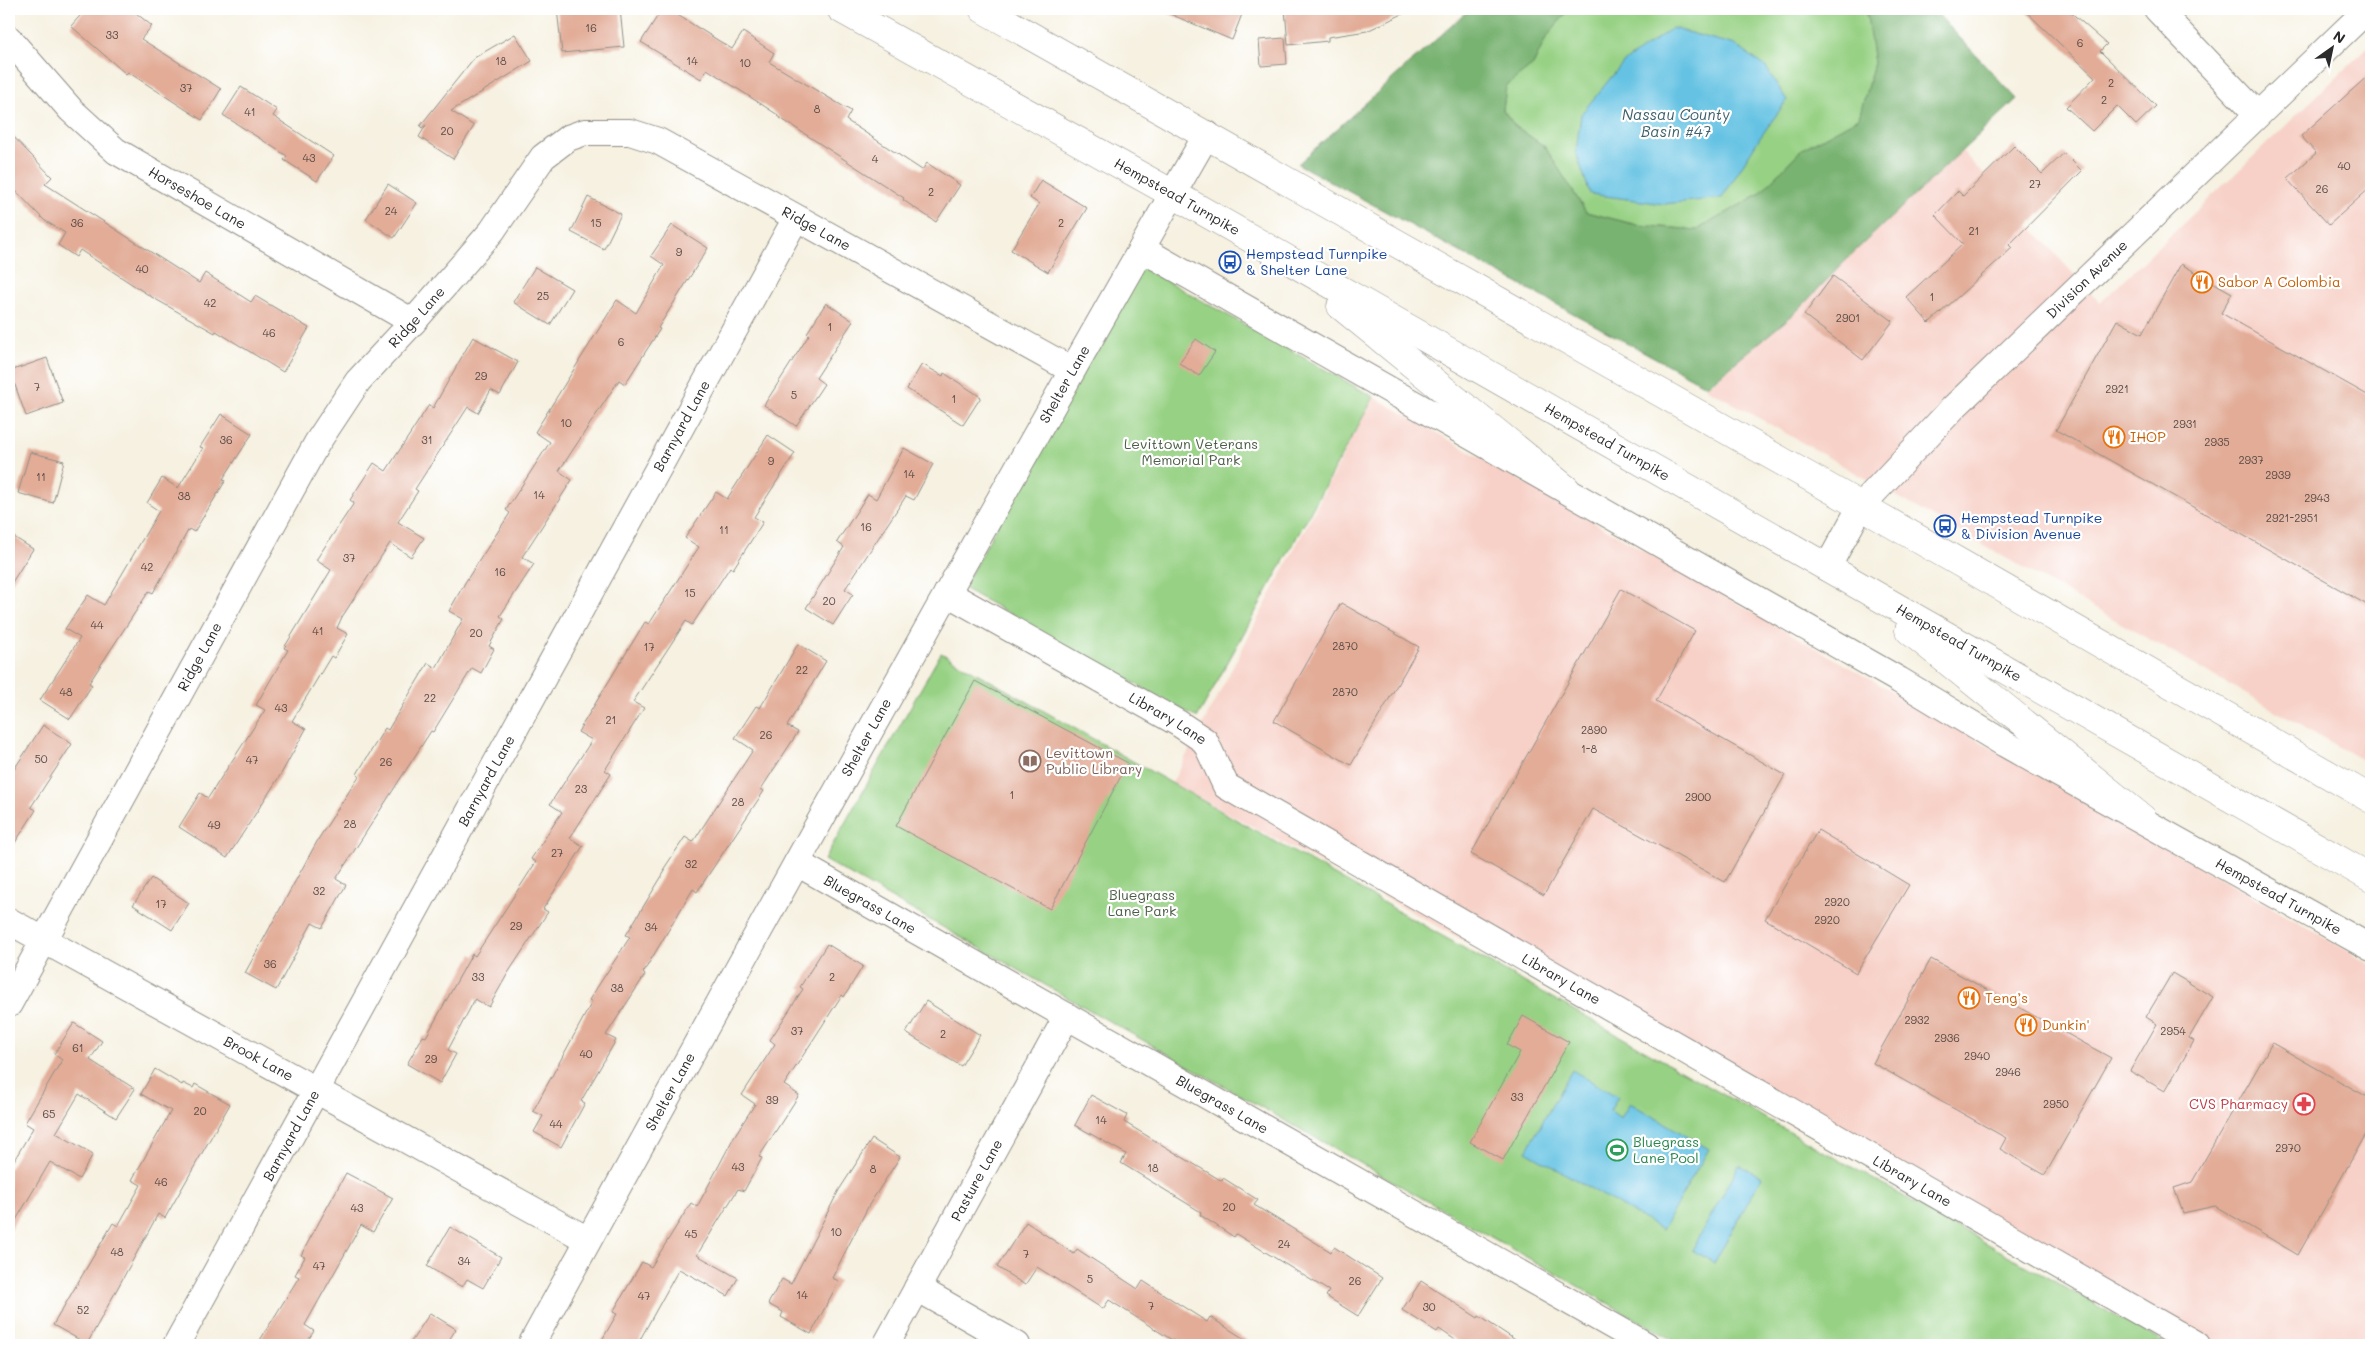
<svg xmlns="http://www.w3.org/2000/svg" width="2380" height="1354" viewBox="0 0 2380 1354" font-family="Mali,sans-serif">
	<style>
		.built { fill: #f7d1c8 }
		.green { fill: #97d184; stroke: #617e58 }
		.forest { fill: #79b372; stroke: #526f4e }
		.water { fill: #65c2e3; stroke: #487687 }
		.building { fill: #e2ac97 }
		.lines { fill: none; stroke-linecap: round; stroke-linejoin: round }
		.street-casing { stroke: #908e86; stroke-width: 28 }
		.primary-casing { stroke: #908e86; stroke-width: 29 }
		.street { stroke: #fff; stroke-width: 26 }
		.primary { stroke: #fff; stroke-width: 28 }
		.labels { text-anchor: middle; stroke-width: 4.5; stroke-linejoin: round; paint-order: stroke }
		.number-label { font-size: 11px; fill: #594b46 }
		.street-label { font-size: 14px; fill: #2b2b2b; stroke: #fff }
		.transit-label { font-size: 14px; fill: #164399; stroke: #fff; text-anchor: start }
		.food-label { font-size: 14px; fill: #c56008; stroke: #fff; text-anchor: start }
		.park-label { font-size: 14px; fill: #4b5d46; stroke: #fff }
		.education-label { font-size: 14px; fill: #785e54; stroke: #fff; text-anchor: start }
		.health-label { font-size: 14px; fill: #be3a42; stroke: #fff; text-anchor: end }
		.leisure-label { font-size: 14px; fill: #27864d; stroke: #fff; text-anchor: start }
		.water-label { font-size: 15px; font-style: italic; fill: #3f606b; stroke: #fff }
	</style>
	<rect width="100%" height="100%" fill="#fff"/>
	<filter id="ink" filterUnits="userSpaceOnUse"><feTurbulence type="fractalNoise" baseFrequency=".02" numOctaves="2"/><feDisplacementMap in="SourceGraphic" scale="10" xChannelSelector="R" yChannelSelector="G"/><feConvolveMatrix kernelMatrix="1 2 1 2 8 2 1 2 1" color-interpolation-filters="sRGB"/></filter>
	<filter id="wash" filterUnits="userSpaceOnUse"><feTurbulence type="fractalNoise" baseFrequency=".0096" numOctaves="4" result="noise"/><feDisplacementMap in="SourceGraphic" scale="20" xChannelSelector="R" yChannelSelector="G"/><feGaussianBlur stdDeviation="1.12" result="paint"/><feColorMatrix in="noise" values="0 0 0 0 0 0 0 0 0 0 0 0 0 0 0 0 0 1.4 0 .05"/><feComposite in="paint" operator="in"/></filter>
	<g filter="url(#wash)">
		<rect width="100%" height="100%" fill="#f6f1e1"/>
		<g class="built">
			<polygon points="2371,44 2371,765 1706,388 1795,313 1852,254 1961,150 2100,303"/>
			<polygon points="1374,397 2371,964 2371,1345 2214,1345 1172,783"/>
		</g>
		<g class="green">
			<polygon points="1569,9 1866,9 1874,63 1859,118 1802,149 1759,194 1697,230 1637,225 1586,212 1545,147 1515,126 1503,110 1506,86 1533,65 1546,38"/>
			<polygon points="1140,266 1374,397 1197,718 963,588"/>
			<polygon points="941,653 2167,1345 1682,1345 824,860"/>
		</g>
		<polygon class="forest" points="1470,9 1569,9 1546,38 1533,65 1506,86 1503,110 1515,126 1545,147 1586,212 1637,225 1697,230 1759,194 1802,149 1859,118 1874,63 1866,9 1933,9 2017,99 1852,254 1795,313 1707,386 1298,164"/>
		<g class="water">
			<polygon points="1672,28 1735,45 1765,66 1787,100 1757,142 1722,198 1664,204 1590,194 1576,152 1581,114 1623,63"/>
			<polygon points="1572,1070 1618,1097 1610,1111 1621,1118 1630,1103 1709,1149 1662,1230 1526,1151"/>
			<polygon points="1739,1165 1762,1177 1714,1263 1692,1250"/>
		</g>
		<g id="blocks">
			<g class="building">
				<polygon points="86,9 131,9 152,26 141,39 221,89 202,120 128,72 126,74 71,26"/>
				<polygon points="557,9 620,9 624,47 562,53"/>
				<polygon points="662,9 668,9 732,49 743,32 774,53 769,62 851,111 846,120 922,170 927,163 960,185 936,222 903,200 904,198 777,116 778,115 707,69 701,79 641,42"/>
				<polygon points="1158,9 1244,9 1232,40"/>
				<polygon points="1285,9 1413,9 1367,31 1328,37 1328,41 1288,45"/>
				<polygon points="2023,9 2067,9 2107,44 2100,51 2156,106 2136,125 2117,106 2092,131 2066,107 2095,77"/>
				<polygon points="515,34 532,61 451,111 474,126 453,159 419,137 426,125 422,128 420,126 474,58"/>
				<polygon points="1285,38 1287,64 1261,66 1259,40"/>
				<polygon points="2371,73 2371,187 2329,225 2287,179 2316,153 2301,136"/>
				<polygon points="241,87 277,110 273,116 334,156 317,181 284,160 287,156 223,115"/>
				<polygon points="9,132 52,177 45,184 199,283 205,273 251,302 255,296 309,328 283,372 216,331 215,333 150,296 80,250 76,257 58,245 65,233 44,220 9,184"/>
				<polygon points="2014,146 2042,174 2064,153 2082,171 2009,245 2012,248 1929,323 1906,297 1963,244 1935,215 1958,191 1963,196"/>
				<polygon points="1041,180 1087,208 1048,272 1011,250 1039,204 1030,198"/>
				<polygon points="388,184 417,203 394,238 366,219"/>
				<polygon points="588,197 621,214 604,249 571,232"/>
				<polygon points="672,225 708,248 658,328 660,329 625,384 619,380 559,471 572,480 522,557 534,564 500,616 504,619 489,646 494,649 481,673 472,668 433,732 431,731 336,879 346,885 322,928 312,923 276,990 245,973 319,838 359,776 357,774 385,728 388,730 428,663 436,668 463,619 449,611 466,581 510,513 506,510 550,442 535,432 617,300 636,313 664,265 651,256"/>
				<polygon points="2181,264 2232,293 2221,313 2371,397 2371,607 2056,430 2117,320 2142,334"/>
				<polygon points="535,267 572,289 550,325 513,302"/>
				<polygon points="1833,276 1893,321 1863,360 1804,315"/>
				<polygon points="826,303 853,321 816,378 824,384 796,426 764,405 809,335 807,333"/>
				<polygon points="473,337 518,362 500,395 491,390 478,413 468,407 415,489 418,491 398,522 424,538 411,557 390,543 342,617 337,628 348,634 334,658 331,656 292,721 306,729 281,774 227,858 179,827 200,793 208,798 265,710 256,705 288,650 284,648 331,570 316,560 354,503 350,500 374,463 386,471 429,405 433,408"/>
				<polygon points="1196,339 1215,352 1199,376 1179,363"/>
				<polygon points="47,358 63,403 26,416 10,371"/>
				<polygon points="922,364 943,376 944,373 981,397 963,425 907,389"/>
				<polygon points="221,414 252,434 223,479 226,480 194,532 189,529 153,593 149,591 89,683 92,685 70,719 40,700 80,638 65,629 88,595 104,605 159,511 147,503 162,478 178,488 203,448 200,447"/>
				<polygon points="768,435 795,453 754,517 763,522 733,569 730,567 692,625 686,621 633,702 644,708 605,770 611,774 570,838 583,846 543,909 548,912 508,973 489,1007 475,999 448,1050 456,1054 440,1083 407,1064 423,1036 426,1037 472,954 475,956 536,862 531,859 562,812 550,804 592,740 578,732 645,622 649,624 699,547 685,538 716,492 727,499"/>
				<polygon points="904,448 933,464 914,500 906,496 845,589 853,594 833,625 806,608 844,547 837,542 868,494 876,499"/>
				<polygon points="30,452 64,461 53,503 18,493"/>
				<polygon points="9,534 33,549 9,587"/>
				<polygon points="1621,589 1695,631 1656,701 1785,775 1725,882 1593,809 1544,895 1471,854"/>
				<polygon points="1341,603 1419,647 1351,765 1274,721"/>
				<polygon points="798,644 826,661 787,726 798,732 761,789 764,791 697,892 693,889 643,973 645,975 606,1035 616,1040 581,1101 585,1103 561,1147 534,1132 543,1116 533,1111 592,1002 589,1000 630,937 626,935 665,871 663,870 685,837 693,842 753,750 735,738 756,706 760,708"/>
				<polygon points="975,681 1128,763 1050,909 896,826"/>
				<polygon points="43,725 72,744 31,807 36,810 9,852 9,777"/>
				<polygon points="1818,830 1909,885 1856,973 1765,919"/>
				<polygon points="151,878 189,903 172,930 133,905"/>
				<polygon points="827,944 863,966 844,997 842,995 784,1085 799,1095 759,1157 762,1158 744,1191 738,1189 697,1255 738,1278 728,1296 679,1269 637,1345 599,1345 617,1314 613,1312 642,1262 651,1267 691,1203 697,1207 735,1135 755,1104 742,1095 775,1044 770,1040 803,989 800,987"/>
				<polygon points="1931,959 2111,1058 2045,1175 2000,1149 2006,1138 1873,1063"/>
				<polygon points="2172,973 2213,997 2189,1038 2194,1041 2165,1091 2130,1071 2157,1024 2146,1017"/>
				<polygon points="926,1001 980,1035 961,1066 906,1033"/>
				<polygon points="1523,1016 1569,1042 1503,1160 1470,1142 1520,1052 1507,1045"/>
				<polygon points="74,1023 102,1041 90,1060 135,1089 116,1118 79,1094 56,1133 93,1154 79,1179 50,1162 9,1232 9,1169 33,1128 25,1123 62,1060 54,1054"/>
				<polygon points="2272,1043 2371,1099 2371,1125 2298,1255 2215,1206 2183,1213 2174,1188 2192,1182"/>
				<polygon points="155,1069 182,1085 183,1083 193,1088 195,1084 230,1104 165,1218 158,1214 87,1344 53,1325 113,1223 118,1226 141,1185 132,1180 171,1111 141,1094"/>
				<polygon points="1091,1095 1127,1115 1124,1122 1222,1181 1223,1178 1258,1200 1254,1205 1331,1252 1334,1247 1382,1278 1358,1316 1326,1296 1329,1291 1236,1234 1234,1237 1200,1215 1201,1212 1121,1163 1126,1154 1075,1125"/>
				<polygon points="872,1139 900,1157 869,1205 832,1278 839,1281 811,1334 781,1317 783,1312 768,1304 782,1279 791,1284 839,1190"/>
				<polygon points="346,1173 393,1198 373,1232 361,1225 305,1325 314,1331 305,1345 257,1345 299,1277 295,1275 305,1257 301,1255"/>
				<polygon points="1026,1222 1074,1254 1077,1249 1138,1289 1143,1281 1207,1322 1210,1317 1254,1345 1180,1345 1109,1300 1103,1309 1037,1267 1025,1285 997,1267"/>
				<polygon points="450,1227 501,1257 483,1288 467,1279 462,1287 427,1266"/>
				<polygon points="1421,1281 1478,1318 1479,1316 1523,1345 1463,1345 1439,1329 1437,1332 1402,1310"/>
				<polygon points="430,1313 456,1329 446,1345 409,1345"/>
			</g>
		</g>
	</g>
	<g filter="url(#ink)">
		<use href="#blocks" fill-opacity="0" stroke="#908e86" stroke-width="1"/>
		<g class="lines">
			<g class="street-casing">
				<g id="street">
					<polyline points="2157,9 2257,114"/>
					<path id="s1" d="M9,39L71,110L116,151L413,322"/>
					<path id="s2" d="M1142,249L1899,680L2005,744L2371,948"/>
					<path id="s3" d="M1827,568L1861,506L1953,408L2368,9"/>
					<path id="s4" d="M947,593L1178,723L1205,741L1226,786L2197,1345"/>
					<path id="s5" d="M797,863L1646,1345"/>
					<path id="s6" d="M9,921L588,1240"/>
					<path id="s7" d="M9,1004L317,443L358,381L413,322L492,231L543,157L568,138L585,132H630L658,141L1072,370"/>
					<polyline points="917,1288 1017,1345"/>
					<path id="s8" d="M176,1345L796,218"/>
					<path id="s9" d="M531,1345C753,940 977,535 1207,134"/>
					<path id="s10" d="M886,1345L1067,1016"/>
				</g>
			</g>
			<g class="primary-casing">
				<g id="primary">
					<path id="s11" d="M841,9L1173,194L2371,878"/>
					<polyline points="983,9 1861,506 2371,799"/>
					<polyline points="1341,306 1566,489"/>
					<polyline points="1909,630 2143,819"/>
				</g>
			</g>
			<use href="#street" class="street"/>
			<use href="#primary" class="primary"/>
		</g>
	</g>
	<defs>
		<g id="bus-ring" transform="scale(1.125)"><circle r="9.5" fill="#fff" stroke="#1a4fb4" stroke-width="1.5"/><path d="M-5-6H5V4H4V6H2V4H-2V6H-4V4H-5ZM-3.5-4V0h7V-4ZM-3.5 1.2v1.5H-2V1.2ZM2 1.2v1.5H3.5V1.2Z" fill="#1a4fb4"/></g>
		<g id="restaurant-ring" transform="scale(1.125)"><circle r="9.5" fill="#fff" stroke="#e8710a" stroke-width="1.5"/><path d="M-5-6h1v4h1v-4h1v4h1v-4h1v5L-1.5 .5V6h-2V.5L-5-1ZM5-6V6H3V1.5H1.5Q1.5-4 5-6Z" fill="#e8710a"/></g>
		<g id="library-ring" transform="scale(1.125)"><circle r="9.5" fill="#fff" stroke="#8d6e63" stroke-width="1.5"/><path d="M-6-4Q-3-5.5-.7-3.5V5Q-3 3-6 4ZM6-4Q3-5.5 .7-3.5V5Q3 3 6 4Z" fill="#8d6e63"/></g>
		<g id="pharmacy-ring" transform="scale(1.125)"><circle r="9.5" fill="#fff" stroke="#e0444e" stroke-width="1.5"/><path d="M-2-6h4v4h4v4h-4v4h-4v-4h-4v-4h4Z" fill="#e0444e"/></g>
		<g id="stadium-ring" transform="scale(1.125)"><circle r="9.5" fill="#fff" stroke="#2e9e5b" stroke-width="1.5"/><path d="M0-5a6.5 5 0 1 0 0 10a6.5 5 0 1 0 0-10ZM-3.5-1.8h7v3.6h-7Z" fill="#2e9e5b"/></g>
	</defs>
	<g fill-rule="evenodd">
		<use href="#bus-ring" x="1230" y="262"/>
		<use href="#restaurant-ring" x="2202" y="282"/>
		<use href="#restaurant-ring" x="2114" y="437"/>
		<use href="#bus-ring" x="1945" y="526"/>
		<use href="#library-ring" x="1030" y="761"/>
		<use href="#restaurant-ring" x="1969" y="998"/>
		<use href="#restaurant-ring" x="2026" y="1025"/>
		<use href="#pharmacy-ring" x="2304" y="1104"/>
		<use href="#stadium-ring" x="1617" y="1150"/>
	</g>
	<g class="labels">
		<g class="number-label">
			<text x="591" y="32">16</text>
			<text x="112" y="39">33</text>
			<text x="2080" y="47">6</text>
			<text x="501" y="65">18</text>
			<text x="692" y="65">14</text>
			<text x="745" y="67">10</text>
			<text x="2111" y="87">2</text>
			<text x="186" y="92">37</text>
			<text x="2104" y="104">2</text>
			<text x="817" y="113">8</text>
			<text x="250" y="116">41</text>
			<text x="447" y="135">20</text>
			<text x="309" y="162">43</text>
			<text x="875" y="163">4</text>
			<text x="2344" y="170">40</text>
			<text x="2035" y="188">27</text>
			<text x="2322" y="193">26</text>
			<text x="931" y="196">2</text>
			<text x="391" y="215">24</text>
			<text x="77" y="227">36</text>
			<text x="596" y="227">15</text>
			<text x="1061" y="227">2</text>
			<text x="1974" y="235">21</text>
			<text x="679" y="256">9</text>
			<text x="142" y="273">40</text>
			<text x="543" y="300">25</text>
			<text x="1932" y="301">1</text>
			<text x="210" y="307">42</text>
			<text x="1848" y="322">2901</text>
			<text x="830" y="331">1</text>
			<text x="269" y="337">46</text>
			<text x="621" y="346">6</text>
			<text x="481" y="380">29</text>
			<text x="37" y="391">7</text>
			<text x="2117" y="393">2921</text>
			<text x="794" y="399">5</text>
			<text x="954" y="403">1</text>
			<text x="566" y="427">10</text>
			<text x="2185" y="428">2931</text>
			<text x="226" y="444">36</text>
			<text x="427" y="444">31</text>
			<text x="2217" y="446">2935</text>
			<text x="2251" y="464">2937</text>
			<text x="771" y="465">9</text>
			<text x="909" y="478">14</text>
			<text x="2278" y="479">2939</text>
			<text x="41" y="481">11</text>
			<text x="539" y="499">14</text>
			<text x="184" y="500">38</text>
			<text x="2317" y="502">2943</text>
			<text x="2292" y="522">2921-2951</text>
			<text x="866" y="531">16</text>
			<text x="724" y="534">11</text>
			<text x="349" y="562">37</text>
			<text x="147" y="571">42</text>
			<text x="500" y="576">16</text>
			<text x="690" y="597">15</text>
			<text x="829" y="605">20</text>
			<text x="97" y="629">44</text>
			<text x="318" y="635">41</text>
			<text x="476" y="637">20</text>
			<text x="1345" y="650">2870</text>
			<text x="649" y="651">17</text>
			<text x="802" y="674">22</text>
			<text x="66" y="696">48</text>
			<text x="1345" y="696">2870</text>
			<text x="430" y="702">22</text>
			<text x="281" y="712">43</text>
			<text x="611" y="724">21</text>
			<text x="1594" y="734">2890</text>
			<text x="766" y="739">26</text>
			<text x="1589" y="753">1-8</text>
			<text x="41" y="763">50</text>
			<text x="252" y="764">47</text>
			<text x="386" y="766">26</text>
			<text x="581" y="793">23</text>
			<text x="1012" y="799">1</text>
			<text x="1698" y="801">2900</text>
			<text x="738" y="806">28</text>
			<text x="350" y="828">28</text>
			<text x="214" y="829">49</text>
			<text x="557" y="857">27</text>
			<text x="691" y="868">32</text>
			<text x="319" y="895">32</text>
			<text x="1837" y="906">2920</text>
			<text x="161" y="908">17</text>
			<text x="1827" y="924">2920</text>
			<text x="516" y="930">29</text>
			<text x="651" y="931">34</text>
			<text x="270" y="968">36</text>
			<text x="478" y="981">33</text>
			<text x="832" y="981">2</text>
			<text x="617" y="992">38</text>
			<text x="1917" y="1024">2932</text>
			<text x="797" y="1035">37</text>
			<text x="2173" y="1035">2954</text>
			<text x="943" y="1038">2</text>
			<text x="1947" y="1042">2936</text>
			<text x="78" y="1052">61</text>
			<text x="586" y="1058">40</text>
			<text x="1977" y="1060">2940</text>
			<text x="431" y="1063">29</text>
			<text x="2008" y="1076">2946</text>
			<text x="1517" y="1101">33</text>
			<text x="772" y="1104">39</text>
			<text x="2056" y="1108">2950</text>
			<text x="200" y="1115">20</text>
			<text x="49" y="1118">65</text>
			<text x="1101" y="1124">14</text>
			<text x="556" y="1128">44</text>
			<text x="2288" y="1152">2970</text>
			<text x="738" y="1171">43</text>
			<text x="1153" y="1172">18</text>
			<text x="873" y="1173">8</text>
			<text x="161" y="1186">46</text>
			<text x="1229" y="1211">20</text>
			<text x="357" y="1212">43</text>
			<text x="836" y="1236">10</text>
			<text x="691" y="1238">45</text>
			<text x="1284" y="1248">24</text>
			<text x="117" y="1256">48</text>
			<text x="1026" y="1258">7</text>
			<text x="464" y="1265">34</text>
			<text x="319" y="1270">47</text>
			<text x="1090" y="1283">5</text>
			<text x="1355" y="1285">26</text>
			<text x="802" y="1299">14</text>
			<text x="644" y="1300">47</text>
			<text x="1151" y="1310">7</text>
			<text x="1429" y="1311">30</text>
			<text x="83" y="1314">52</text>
		</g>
		<g class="street-label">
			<text dy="5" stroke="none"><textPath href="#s1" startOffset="249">Horseshoe Lane</textPath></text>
			<text dy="5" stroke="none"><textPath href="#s11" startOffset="385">Hempstead Turnpike</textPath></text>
			<text dy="5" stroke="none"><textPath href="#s7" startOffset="1310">Ridge Lane</textPath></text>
			<text dy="5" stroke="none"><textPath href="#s3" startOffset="391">Division Avenue</textPath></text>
			<text dy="5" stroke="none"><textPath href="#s7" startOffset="801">Ridge Lane</textPath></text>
			<text dy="5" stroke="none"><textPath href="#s9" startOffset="1099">Shelter Lane</textPath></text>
			<text dy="5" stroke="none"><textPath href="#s8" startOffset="1049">Barnyard Lane</textPath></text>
			<text dy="5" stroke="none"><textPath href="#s11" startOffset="880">Hempstead Turnpike</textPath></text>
			<text dy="5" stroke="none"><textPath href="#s11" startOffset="1285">Hempstead Turnpike</textPath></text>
			<text dy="5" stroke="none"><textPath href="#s7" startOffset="396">Ridge Lane</textPath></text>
			<text dy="5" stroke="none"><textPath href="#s4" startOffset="254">Library Lane</textPath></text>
			<text dy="5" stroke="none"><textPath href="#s9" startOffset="694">Shelter Lane</textPath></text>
			<text dy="5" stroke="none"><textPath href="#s8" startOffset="644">Barnyard Lane</textPath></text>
			<text dy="5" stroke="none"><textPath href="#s2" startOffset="1308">Hempstead Turnpike</textPath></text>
			<text dy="5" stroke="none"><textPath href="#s5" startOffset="84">Bluegrass Lane</textPath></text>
			<text dy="5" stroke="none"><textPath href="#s4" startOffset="734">Library Lane</textPath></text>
			<text dy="5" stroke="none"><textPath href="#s6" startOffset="285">Brook Lane</textPath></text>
			<text dy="5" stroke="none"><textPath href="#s9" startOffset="289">Shelter Lane</textPath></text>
			<text dy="5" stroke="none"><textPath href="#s5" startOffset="489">Bluegrass Lane</textPath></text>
			<text dy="5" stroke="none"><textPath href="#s8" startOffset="239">Barnyard Lane</textPath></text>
			<text dy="5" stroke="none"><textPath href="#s10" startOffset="188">Pasture Lane</textPath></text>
			<text dy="5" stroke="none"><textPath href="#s4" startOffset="1139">Library Lane</textPath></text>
		</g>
		<g class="transit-label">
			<text x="1246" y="259">Hempstead Turnpike<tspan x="1246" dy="16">&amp; Shelter Lane</tspan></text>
			<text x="1961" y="523">Hempstead Turnpike<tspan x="1961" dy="16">&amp; Division Avenue</tspan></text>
		</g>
		<g class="food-label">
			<text x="2218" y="287">Sabor A Colombia</text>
			<text x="2130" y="442">IHOP</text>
			<text x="1985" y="1003">Teng’s</text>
			<text x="2042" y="1030">Dunkin'</text>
		</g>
		<g class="park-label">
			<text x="1191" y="449">Levittown Veterans<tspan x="1191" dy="16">Memorial Park</tspan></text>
			<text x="1142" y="900">Bluegrass<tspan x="1142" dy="16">Lane Park</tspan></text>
		</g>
		<g class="education-label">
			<text x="1046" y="758">Levittown<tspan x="1046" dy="16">Public Library</tspan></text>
		</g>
		<g class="health-label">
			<text x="2288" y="1109">CVS Pharmacy</text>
		</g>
		<g class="leisure-label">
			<text x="1633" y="1147">Bluegrass<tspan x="1633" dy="16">Lane Pool</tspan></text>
		</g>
		<g class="water-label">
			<text x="1676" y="120">Nassau County<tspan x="1676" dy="17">Basin #47</tspan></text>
		</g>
	</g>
	<rect width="2380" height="1354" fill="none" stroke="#fff" stroke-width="30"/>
	<g transform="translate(2332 48) rotate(33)" stroke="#ffffff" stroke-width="4" paint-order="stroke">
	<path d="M0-4L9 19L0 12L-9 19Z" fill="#2b2b2b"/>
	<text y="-8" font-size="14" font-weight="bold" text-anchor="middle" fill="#2b2b2b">N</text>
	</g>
</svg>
